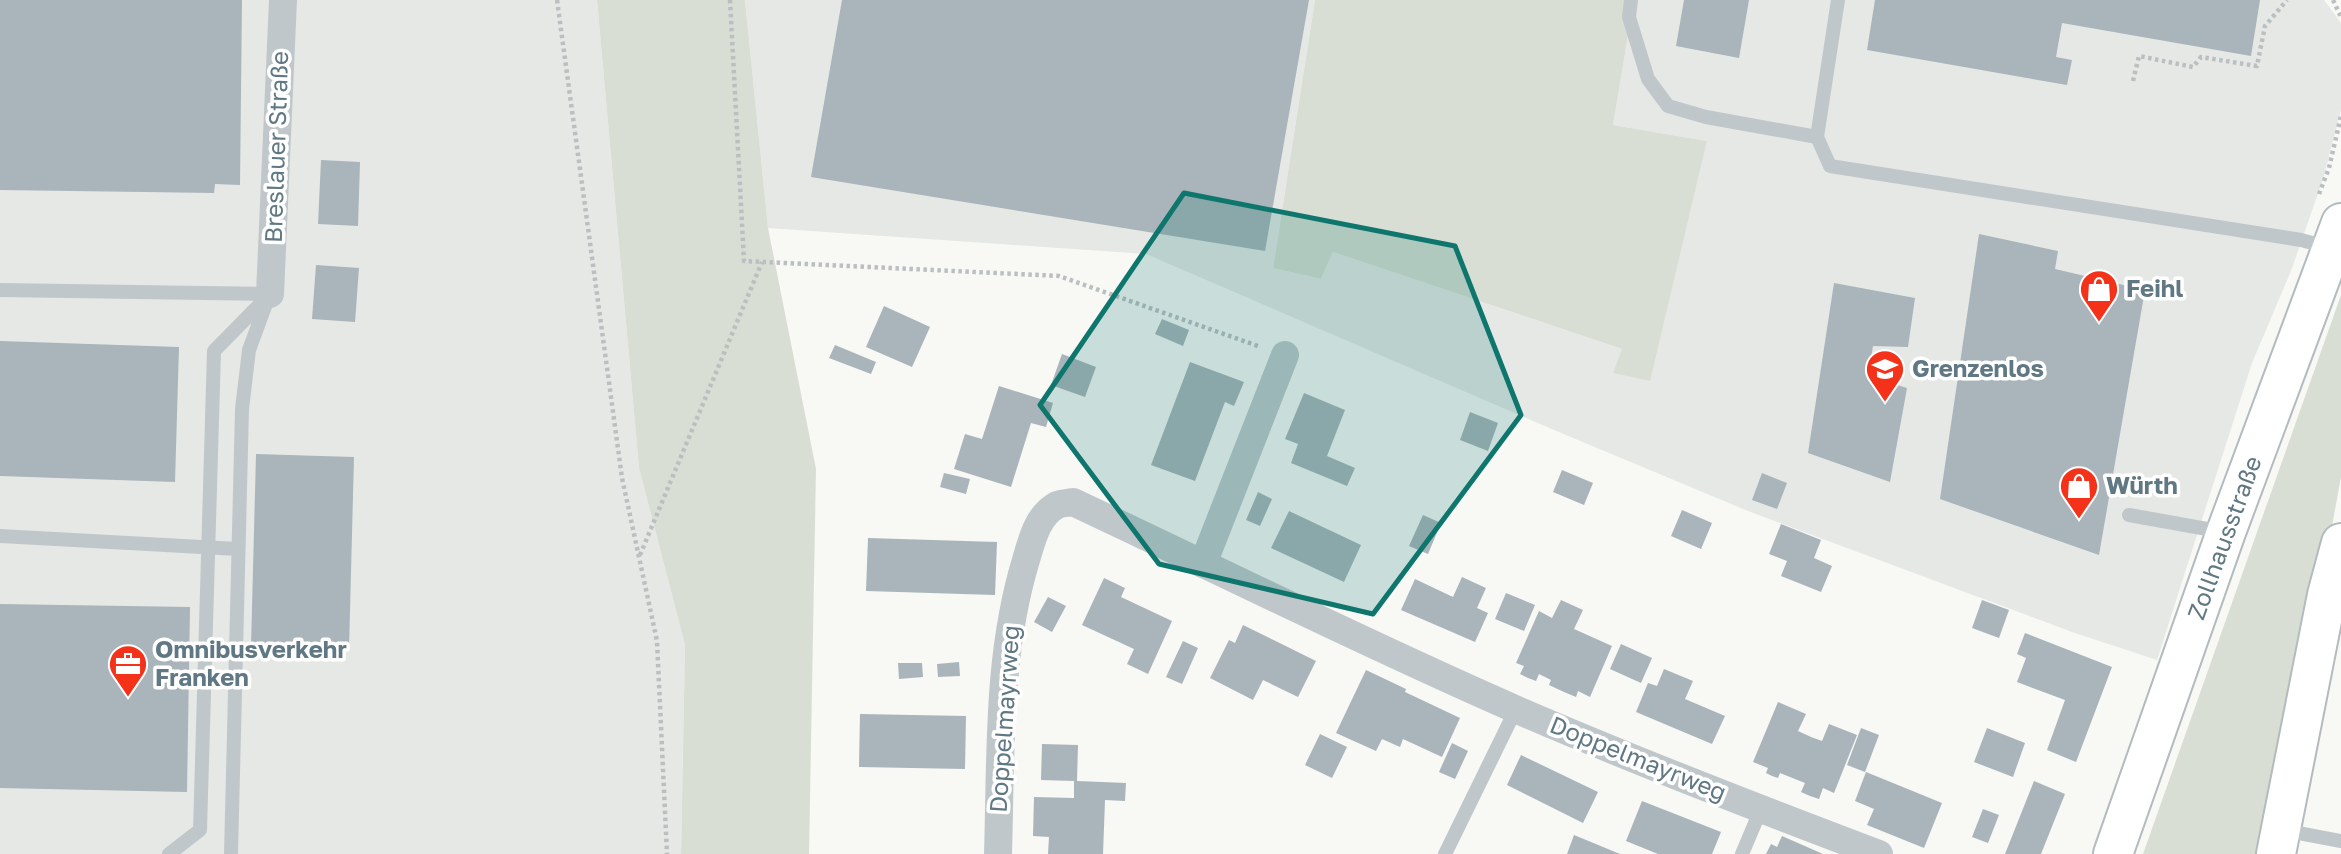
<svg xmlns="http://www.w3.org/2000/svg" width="2341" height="854" viewBox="0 0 2341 854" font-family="'Golos Text',sans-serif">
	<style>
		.built { fill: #e6e8e6 }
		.green { fill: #d9ded4 }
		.building { fill: #a9b5ba }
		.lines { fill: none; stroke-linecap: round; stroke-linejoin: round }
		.secondary-casing { stroke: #b3bbbf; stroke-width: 42 }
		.path { stroke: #bbbfc2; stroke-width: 4.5; stroke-dasharray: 3.5 3.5; stroke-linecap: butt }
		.service { stroke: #c0c7ca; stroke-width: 14 }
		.minor { stroke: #c0c7ca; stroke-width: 28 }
		.secondary { stroke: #fff; stroke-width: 38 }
		.marked { fill: #0f766e; fill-opacity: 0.2; stroke: #0f766e; stroke-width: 5; stroke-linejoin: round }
		.labels { text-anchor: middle; stroke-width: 7; stroke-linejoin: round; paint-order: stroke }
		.street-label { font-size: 24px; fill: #607883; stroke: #fff }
		.poi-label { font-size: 24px; font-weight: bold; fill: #607883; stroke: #fff; text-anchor: start }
	</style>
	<rect width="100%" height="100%" fill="#f8f8f5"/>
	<g class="built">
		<polygon points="0,0 597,0 639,468 685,645 681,854 0,854"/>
		<polygon points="745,0 1315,0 1273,268 1321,279 1333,252 1622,349 1649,381 1707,141 1613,125 1634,0 2324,0 2341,23 2341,110 2323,179 2291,271 2252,363 2157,660 2072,632 1748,511 1554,430 1146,254 768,228"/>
	</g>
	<g class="green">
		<polygon points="597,0 745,0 768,228 816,469 809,854 681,854 685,645 639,468"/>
		<polygon points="1315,0 1634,0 1613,125 1707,141 1650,381 1613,373 1622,349 1333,252 1321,279 1273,268"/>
		<polygon points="2341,295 2341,477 2272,854 2143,854"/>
	</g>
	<g class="building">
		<polygon points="0,0 242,0 240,185 215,184 214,193 0,190"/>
		<polygon points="842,0 1309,0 1265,251 811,177"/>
		<polygon points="1684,0 1749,0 1739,58 1676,46"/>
		<polygon points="1875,0 2260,0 2251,56 2062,23 2056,57 2072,60 2067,85 1867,50"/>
		<polygon points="321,160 360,162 358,226 318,224"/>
		<polygon points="1979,234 2058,251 2055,269 2145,290 2099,555 1940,499"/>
		<polygon points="316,265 359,268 355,322 312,319"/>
		<polygon points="1834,283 1915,298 1908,347 1873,346 1868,376 1907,388 1890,482 1808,453"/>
		<polygon points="884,306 930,327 912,367 866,347"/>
		<polygon points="1162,319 1189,330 1183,346 1155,334"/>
		<polygon points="0,341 179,347 175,482 0,476"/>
		<polygon points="835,345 876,362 871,374 829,358"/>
		<polygon points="1062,354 1096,367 1085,397 1051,385"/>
		<polygon points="1190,362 1244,382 1234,406 1225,402 1195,481 1151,465"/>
		<polygon points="999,386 1053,403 1046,427 1031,423 1011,487 954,469 965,434 982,439"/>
		<polygon points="1304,393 1345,410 1327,456 1355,468 1347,486 1291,463 1298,444 1285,439"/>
		<polygon points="1470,412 1498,423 1488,451 1460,440"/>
		<polygon points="256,454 354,457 349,649 251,646"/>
		<polygon points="1562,470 1593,483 1584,505 1553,492"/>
		<polygon points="944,473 970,479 966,494 940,487"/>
		<polygon points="1762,473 1787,483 1777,509 1752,500"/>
		<polygon points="1258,492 1272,499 1260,526 1246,520"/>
		<polygon points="1682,510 1712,523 1701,549 1671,536"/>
		<polygon points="1289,511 1361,545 1344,582 1271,548"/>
		<polygon points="1423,515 1441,523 1428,554 1409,546"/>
		<polygon points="1781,524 1821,540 1814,558 1832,566 1821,592 1781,576 1787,561 1769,554"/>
		<polygon points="868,538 997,542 995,595 866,591"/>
		<polygon points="1462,577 1486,588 1477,608 1488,613 1475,642 1401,610 1415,579 1453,597"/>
		<polygon points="1104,578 1125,588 1121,597 1172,621 1148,674 1127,664 1134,649 1082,625"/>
		<polygon points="1506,593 1535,605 1524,631 1495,619"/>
		<polygon points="1048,597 1066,606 1052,632 1034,622"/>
		<polygon points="1561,600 1583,610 1574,629 1612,646 1590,697 1578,691 1576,697 1564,692 1549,685 1551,680 1539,674 1536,681 1528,678 1520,674 1524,666 1516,663 1539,611 1552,618"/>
		<polygon points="1982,600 2009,610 1999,638 1972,628"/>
		<polygon points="0,604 190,607 187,792 0,788"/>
		<polygon points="1243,625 1316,661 1298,697 1263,680 1253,700 1210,678 1229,640 1235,643"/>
		<polygon points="2025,633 2112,667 2076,762 2047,750 2065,700 2017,682 2026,658 2017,654"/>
		<polygon points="1183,641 1198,648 1182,684 1166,677"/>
		<polygon points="1621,644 1652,658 1641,683 1610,669"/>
		<polygon points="959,662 960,676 938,677 937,664"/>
		<polygon points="898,663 922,663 923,677 899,679"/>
		<polygon points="1664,669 1693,681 1685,699 1725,716 1712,744 1636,712 1648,683 1657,686"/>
		<polygon points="1366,670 1406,689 1405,692 1460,718 1442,757 1403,739 1400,747 1382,739 1376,751 1336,733"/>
		<polygon points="1778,702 1806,714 1798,731 1811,737 1822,741 1829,724 1857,735 1834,793 1823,788 1819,799 1810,796 1801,792 1805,783 1780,773 1778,778 1772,776 1766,773 1768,768 1753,762"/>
		<polygon points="860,714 966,716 965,769 859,767"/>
		<polygon points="1861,728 1879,735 1865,772 1847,765"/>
		<polygon points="1987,728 2025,743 2013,777 1974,762"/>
		<polygon points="1320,734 1347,747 1332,778 1305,765"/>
		<polygon points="1452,743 1468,751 1455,779 1439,772"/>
		<polygon points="1042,744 1078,745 1077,781 1126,783 1125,801 1105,800 1103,854 1048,854 1049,837 1033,836 1034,797 1074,798 1074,781 1041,780"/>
		<polygon points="1521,755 1598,792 1583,823 1507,785"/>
		<polygon points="1866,772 1942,803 1924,848 1867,825 1874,809 1855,801"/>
		<polygon points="2034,781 2065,794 2041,854 2005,854"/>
		<polygon points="1642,801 1721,832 1712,854 1658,854 1626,841"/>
		<polygon points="1983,809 1999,815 1988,843 1972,837"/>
		<polygon points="1574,835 1620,854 1567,854"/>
		<polygon points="1782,836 1823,854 1766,854 1771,844 1777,847"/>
	</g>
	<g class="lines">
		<g class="secondary-casing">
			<g id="secondary">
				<polyline points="2113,854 2226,532 2341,223"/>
				<polyline points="2276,854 2327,595 2341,543"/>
			</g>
		</g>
		<g class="path">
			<polyline points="557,0 622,478 657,641 667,854"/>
			<polyline points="730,0 744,261 1059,276 1258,346"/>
			<polyline points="2333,0 2341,17"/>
			<polyline points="2133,81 2139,56 2193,67 2201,57 2257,66 2265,26 2287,0"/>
			<polyline points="2319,194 2329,168 2341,116"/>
			<polyline points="640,555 762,262"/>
		</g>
		<g class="service">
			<polyline points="1631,0 1629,17 1648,79 1668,106 1706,117 1817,137"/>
			<polyline points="1838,0 1817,137 1830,166 2301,240 2331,248"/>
			<polyline points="0,290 270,294"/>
			<polyline points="2129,515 2224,532"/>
			<polyline points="0,536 238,549"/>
			<polyline points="2283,830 2341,841"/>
			<polyline points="169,854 200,830 214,351 270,294"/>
			<polyline points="231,854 242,409 249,350 267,301"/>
			<polyline points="1445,854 1516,709"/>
			<polyline points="1742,854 1761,809"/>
		</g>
		<g class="minor">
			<polyline points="270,294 283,0"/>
			<polyline points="1203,564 1285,355"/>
			<path d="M998,854C1001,755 997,655 1026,560C1032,540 1037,516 1057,505C1061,503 1068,503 1073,502C1220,571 1366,644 1515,709C1635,761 1757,808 1879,854"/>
		</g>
		<use href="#secondary" class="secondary"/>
	</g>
	<path class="marked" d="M1184,193L1455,246L1521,415L1373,614L1159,564L1040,405Z"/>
	<defs>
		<g id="shop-pin" transform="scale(2.0125)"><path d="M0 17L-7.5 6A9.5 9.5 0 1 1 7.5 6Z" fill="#f43119" stroke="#fff"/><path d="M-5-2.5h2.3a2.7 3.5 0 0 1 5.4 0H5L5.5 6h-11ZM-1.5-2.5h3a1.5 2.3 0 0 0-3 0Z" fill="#fff"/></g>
		<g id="school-pin" transform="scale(2.0125)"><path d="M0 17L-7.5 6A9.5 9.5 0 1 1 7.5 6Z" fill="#f43119" stroke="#fff"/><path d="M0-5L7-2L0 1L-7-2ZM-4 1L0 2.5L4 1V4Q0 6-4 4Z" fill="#fff"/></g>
		<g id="office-pin" transform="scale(2.0125)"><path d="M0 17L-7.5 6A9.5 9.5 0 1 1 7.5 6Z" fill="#f43119" stroke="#fff"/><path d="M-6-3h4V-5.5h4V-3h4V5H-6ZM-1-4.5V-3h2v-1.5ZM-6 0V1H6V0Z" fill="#fff"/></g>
	</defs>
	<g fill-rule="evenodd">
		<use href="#shop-pin" x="2099" y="289"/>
		<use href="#school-pin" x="1885" y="369"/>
		<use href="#shop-pin" x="2079" y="486"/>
		<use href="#office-pin" x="128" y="664"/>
	</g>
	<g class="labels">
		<g class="street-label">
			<text transform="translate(277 147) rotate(-88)" y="8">Breslauer Straße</text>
			<text transform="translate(2225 538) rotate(-70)" y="8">Zollhausstraße</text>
			<text transform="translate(1005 719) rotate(-86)" y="8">Doppelmayrweg</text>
			<text transform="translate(1638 759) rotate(22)" y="8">Doppelmayrweg</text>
		</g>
		<g class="poi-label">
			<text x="2126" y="297">Feihl</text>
			<text x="1912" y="377">Grenzenlos</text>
			<text x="2106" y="494">Würth</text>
			<text x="155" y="658">Omnibusverkehr<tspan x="155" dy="28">Franken</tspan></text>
		</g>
	</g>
</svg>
